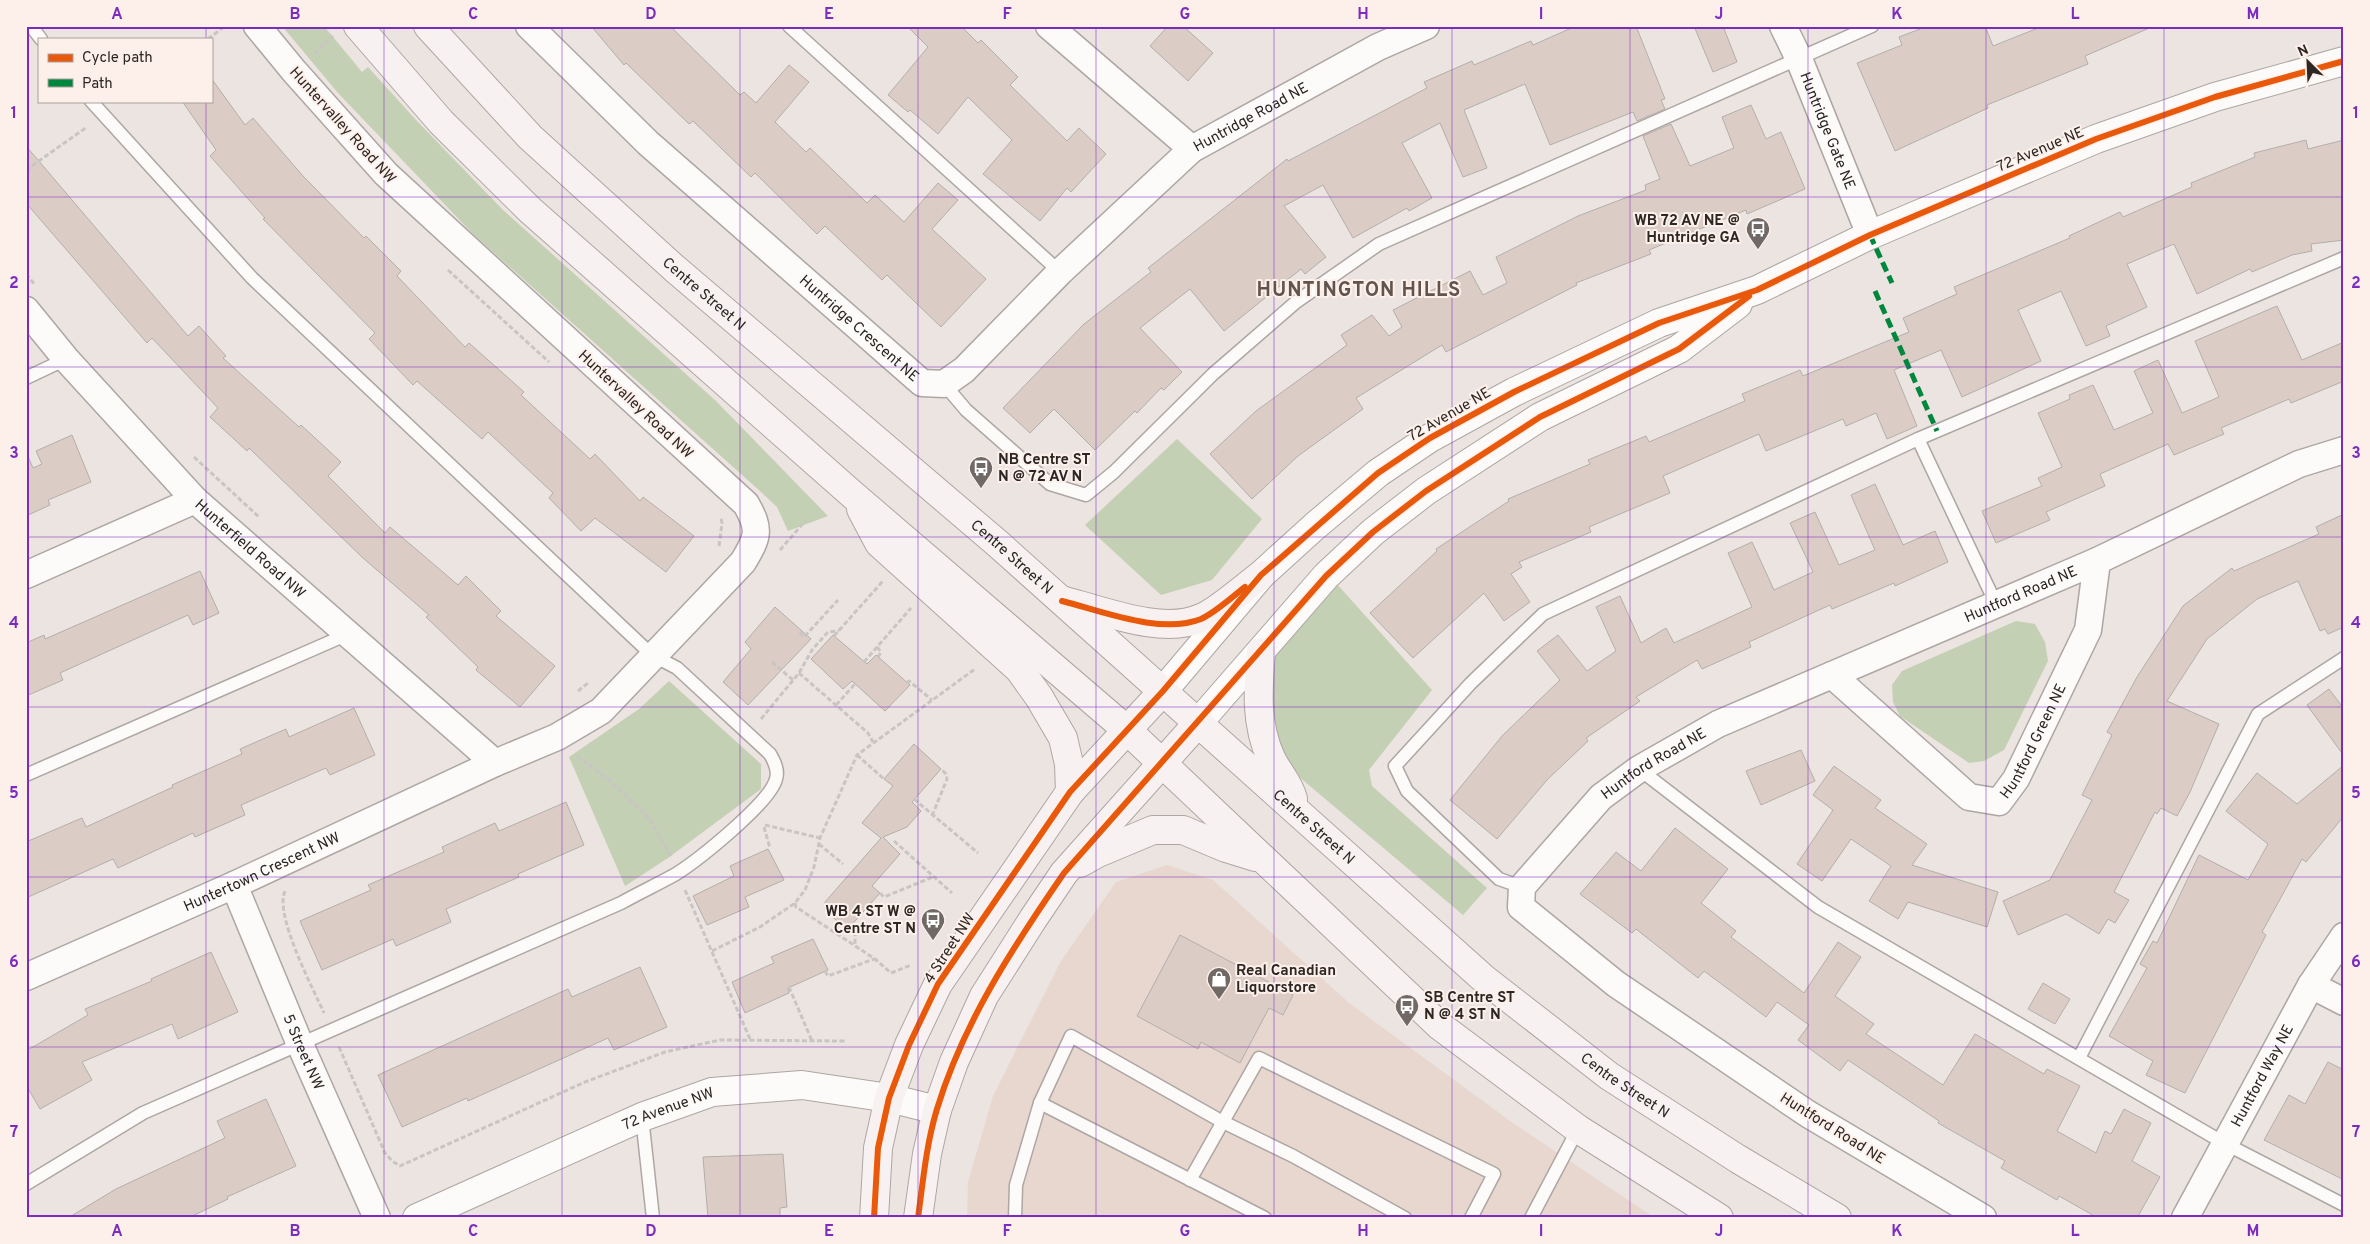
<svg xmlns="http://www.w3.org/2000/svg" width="2370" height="1244" viewBox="0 0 2370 1244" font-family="Overpass,sans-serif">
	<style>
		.built { fill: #e7d7cf }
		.green { fill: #c4d0b3 }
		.building { fill: #dbcdc6; stroke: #b4aeab }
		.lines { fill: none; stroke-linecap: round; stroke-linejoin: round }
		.service-casing { stroke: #ada6a3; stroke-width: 15 }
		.minor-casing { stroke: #ada6a3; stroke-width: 29 }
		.tertiary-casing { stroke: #ada6a3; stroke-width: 30 }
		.secondary-casing { stroke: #ada6a3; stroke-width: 30 }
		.path { stroke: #c8c5c4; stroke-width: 3; stroke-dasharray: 5 2.5; stroke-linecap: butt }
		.service { stroke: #fcfbfa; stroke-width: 12 }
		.minor { stroke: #fcfbfa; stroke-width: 26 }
		.tertiary { stroke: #fcfbfa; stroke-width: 28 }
		.secondary { stroke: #f7f2f1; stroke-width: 28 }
		.quiet { stroke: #00873e; stroke-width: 5; stroke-dasharray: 10 5; stroke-linecap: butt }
		.cycleway-casing { stroke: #fdf0ea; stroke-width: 9 }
		.cycleway { stroke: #e8590c; stroke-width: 6 }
		.grid { fill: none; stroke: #7b2cbf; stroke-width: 1; stroke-opacity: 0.55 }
		.labels { text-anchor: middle; stroke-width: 4; stroke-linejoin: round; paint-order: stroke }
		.street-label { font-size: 15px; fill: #2d2724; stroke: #fdf0ea }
		.poi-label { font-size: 15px; font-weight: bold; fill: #2d2724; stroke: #fdf0ea; text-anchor: start }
		.district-label { font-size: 20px; font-weight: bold; letter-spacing: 1px; fill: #61534d; stroke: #fdf0ea }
		.neatline { fill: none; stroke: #7b2cbf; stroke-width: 2 }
		.grid-label { font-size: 16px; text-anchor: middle; font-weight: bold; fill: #7b2cbf }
	</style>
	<rect width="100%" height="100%" fill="#ece4e0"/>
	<polygon class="built" points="1167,865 1213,880 1349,1003 1513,1123 1655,1218 967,1218 968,1182 993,1096 1061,961 1116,882"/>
	<g class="green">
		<polygon points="282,26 324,26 362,72 368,67 416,120 502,209 716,401 828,516 788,531 777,507 761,492 473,234 338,93"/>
		<polygon points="1177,439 1262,519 1212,580 1161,595 1085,525"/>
		<polygon points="1336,583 1432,690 1369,770 1372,786 1487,888 1463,915 1298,776 1280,752 1265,688 1275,656 1290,629"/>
		<polygon points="2016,621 2035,624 2045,642 2048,661 2004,750 1984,761 1969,763 1900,716 1893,702 1892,685 1902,671"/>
		<polygon points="669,681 761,764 761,789 668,858 625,886 569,757 639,709"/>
	</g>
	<g class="building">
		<polygon points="591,26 670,26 740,95 744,92 756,103 789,65 809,82 775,122 806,152 810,148 867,203 875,195 904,222 938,183 958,200 932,229 986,279 941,327 887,275 882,280 825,226 817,234 755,173 751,177 693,121 689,124 626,63 624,65"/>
		<polygon points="907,26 961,26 978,43 981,40 1018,77 1010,85 1067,141 1079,128 1106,154 1071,192 1067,188 1040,221 983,174 1012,140 968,97 938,134 910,110 908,112 888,95 928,47"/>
		<polygon points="1168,26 1183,26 1213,53 1188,81 1150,46"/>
		<polygon points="1576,26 1636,26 1665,99 1661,100 1665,109 1637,121 1633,112 1550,145 1525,84 1464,110 1487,168 1463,177 1440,123 1402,143 1432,198 1409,211 1407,208 1353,238 1323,185 1284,206 1326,257 1305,274 1301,269 1224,331 1190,289 1140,328 1182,372 1164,390 1161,388 1137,413 1135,411 1095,450 1054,409 1030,433 1003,408 1084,324 1151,272 1148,268 1287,159 1288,161 1427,88 1424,82 1472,61 1474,65 1531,41 1533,45"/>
		<polygon points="1694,26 1723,26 1737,62 1713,72"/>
		<polygon points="1928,26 1985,26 1993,46 2043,26 2154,26 2085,56 2088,64 1987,105 1988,108 1895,151 1857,63 1902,45 1899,37"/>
		<polygon points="211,78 245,125 253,118 303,176 364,238 366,236 401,271 397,276 465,347 469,343 524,392 521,395 590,459 595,454 640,501 643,497 694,536 666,572 595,518 581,531 549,498 553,493 488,432 482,439 417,381 413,385 369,339 375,333 263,219 265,218 210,156 216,150 182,101 211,101"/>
		<polygon points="1751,105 1766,139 1781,132 1805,189 1747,214 1746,210 1649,250 1651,254 1576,283 1577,285 1446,352 1442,345 1356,398 1363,409 1298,456 1252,499 1210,454 1256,411 1347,345 1341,335 1372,315 1389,336 1402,327 1393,310 1470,271 1483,295 1507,283 1496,257 1578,216 1646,190 1645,185 1660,179 1643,136 1671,124 1690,166 1734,148 1722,117"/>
		<polygon points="2306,140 2308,149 2344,140 2344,240 2311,244 2312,251 2292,255 2252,272 2250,269 2197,294 2174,244 2127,264 2147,307 2106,326 2110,336 2086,346 2061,291 2018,310 2041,361 1962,397 1941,350 1894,370 1917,426 1887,439 1876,413 1846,426 1843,419 1766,451 1759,434 1663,476 1670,493 1589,527 1591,532 1519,562 1522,567 1511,574 1530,602 1504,621 1484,593 1413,658 1370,613 1437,551 1436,549 1509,501 1508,499 1590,464 1588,460 1646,436 1649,442 1745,401 1742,394 1800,370 1803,376 1909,332 1903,318 1957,294 1954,287 2070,238 2069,236 2120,212 2123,217 2192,187 2191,183 2255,157 2254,153"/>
		<polygon points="26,146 188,336 199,326 226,356 223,358 299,427 301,425 341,462 328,476 385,533 390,527 458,585 466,576 501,611 496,616 555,666 520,707 476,670 478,667 426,617 429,615 363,558 249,448 247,451 210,417 218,408 152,338 147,343 26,203"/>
		<polygon points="2277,306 2302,360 2344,342 2344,381 2291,403 2289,399 2221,428 2224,434 2174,455 2168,444 2100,474 2105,486 2046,512 2050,520 1996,543 1982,511 2042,486 2038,478 2062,467 2038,413 2070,399 2069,395 2093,385 2114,430 2153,413 2134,371 2158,360 2182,413 2219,397 2195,341"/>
		<polygon points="72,435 91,482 48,500 50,505 26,516 26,452 33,468 42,464 36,451"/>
		<polygon points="1875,484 1903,545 1935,531 1948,562 1895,586 1894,583 1832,609 1830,605 1749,642 1751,647 1702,669 1697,660 1636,697 1640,701 1586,738 1588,741 1547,780 1497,839 1450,800 1502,736 1560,680 1537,651 1558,635 1587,671 1616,651 1596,607 1620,596 1641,643 1666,628 1674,643 1752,607 1728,553 1752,542 1774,590 1813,572 1790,523 1815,512 1839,565 1875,550 1851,495"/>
		<polygon points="2344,514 2344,627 2328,634 2325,629 2320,631 2298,581 2257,599 2207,639 2167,701 2219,724 2190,792 2177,816 2161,808 2157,814 2155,812 2114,892 2129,900 2115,923 2108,919 2099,934 2066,914 2018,935 2003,901 2050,880 2092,800 2082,795 2112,735 2107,732 2137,677 2183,606 2232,568 2234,571 2319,534 2316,527"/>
		<polygon points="200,571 219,613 193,625 188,615 60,673 63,680 26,696 26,643 44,635 45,639"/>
		<polygon points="775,607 811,639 748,705 723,682 751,649 745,642"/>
		<polygon points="833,635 867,664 876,655 910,685 885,711 852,681 843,689 811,659"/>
		<polygon points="2329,689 2344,709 2344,756 2307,705"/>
		<polygon points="354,708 375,755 330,775 326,768 241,805 245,815 195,837 193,833 118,868 113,859 26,898 26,842 82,818 86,827 173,787 172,785 242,754 240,749 286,729 289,737"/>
		<polygon points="914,744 941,769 912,802 921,811 907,827 883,837 900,854 872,886 880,893 847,930 825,910 825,902 881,838 862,823 893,786 884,779"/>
		<polygon points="1801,750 1815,781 1761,805 1746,771"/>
		<polygon points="2344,765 2344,816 2306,862 2302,859 2262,932 2266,935 2185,1093 2146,1075 2153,1061 2109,1036 2147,968 2140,964 2153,941 2157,943 2199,855 2248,880 2268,844 2226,811 2257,773 2297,804"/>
		<polygon points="1834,766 1881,800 1875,808 1927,844 1912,865 1998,892 1987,927 1908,902 1898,919 1869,901 1891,866 1851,839 1822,881 1797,864 1833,810 1813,795"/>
		<polygon points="566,802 584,845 518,874 519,877 446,909 451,922 396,946 393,939 322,970 300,921 371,890 368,885 444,852 442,847 495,823 499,831"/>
		<polygon points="1675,828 1728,869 1701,903 1736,931 1731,937 1804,993 1838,942 1861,957 1835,996 1874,1024 1866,1034 1943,1085 1975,1034 2044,1074 2047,1069 2080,1086 2057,1131 2096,1153 2105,1131 2111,1134 2124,1109 2151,1123 2132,1161 2160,1177 2137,1218 2098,1218 2059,1196 2057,1200 2001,1168 2005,1161 1938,1123 1939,1121 1848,1060 1840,1071 1798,1040 1809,1025 1777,1002 1766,1017 1704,971 1698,978 1636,929 1632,933 1580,894 1616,852 1641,871"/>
		<polygon points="768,849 784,880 745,897 749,907 707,925 693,896 734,876 730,866"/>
		<polygon points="1180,935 1293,995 1283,1015 1269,1008 1240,1063 1201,1042 1198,1049 1137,1016"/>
		<polygon points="813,939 828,970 788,988 789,993 745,1013 732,982 774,963 771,957"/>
		<polygon points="211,952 238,1012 178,1039 172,1024 82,1062 92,1080 40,1109 26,1085 26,1051 88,1015 85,1009 152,981 151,979"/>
		<polygon points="640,967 667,1027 614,1050 608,1038 468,1101 467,1098 402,1127 378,1075 568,989 572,997"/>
		<polygon points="2043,983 2070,999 2055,1024 2028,1009"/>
		<polygon points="2328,1062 2344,1070 2344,1180 2264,1140 2289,1095 2305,1104"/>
		<polygon points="266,1099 296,1166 227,1197 228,1199 188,1218 68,1218 116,1189 225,1138 217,1121"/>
		<polygon points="783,1154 787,1207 780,1208 780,1218 708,1218 703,1157"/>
	</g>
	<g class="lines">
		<g class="service-casing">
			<g id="service">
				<polyline points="31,26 41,39"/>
				<polyline points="789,26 1060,272"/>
				<polyline points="26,378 66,359"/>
				<polyline points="944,384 966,410 1050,484 1086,495 1114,472 1213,374 1296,302 1379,244 1872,26"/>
				<polyline points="1918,439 1996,604"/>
				<polyline points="1639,769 1818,907 2224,1143 2344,1205"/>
				<polyline points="26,775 348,634"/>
				<polyline points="1522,887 1499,879 1407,791 1395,766 1471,683 1543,614 1918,439 2344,258"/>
				<polyline points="2079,1058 2258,714 2344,658"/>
				<polyline points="642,1117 653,1218"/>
				<polyline points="1190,1180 1259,1058 1494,1174 1471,1218"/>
				<path d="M26,1184L143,1113L621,903C639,893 658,884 676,874C698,860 770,803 776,779C779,770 774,761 770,754L677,668L652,655L252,278L91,101"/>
				<polyline points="1015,1218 1016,1185 1040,1103"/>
				<polyline points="1265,1218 1040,1103 1071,1036 1221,1121 1293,1156 1405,1218"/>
				<polyline points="1531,1218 1578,1129"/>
			</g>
		</g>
		<g class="minor-casing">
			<g id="minor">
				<path id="s1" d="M529,26L648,143L922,383L944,384L964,370L1060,272L1192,149L1378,47L1426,26"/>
				<polyline points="1049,26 1192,149"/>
				<path id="s2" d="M1783,26L1799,59L1870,235"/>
				<path id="s3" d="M26,310L66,359L195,500L495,763"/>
				<polyline points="26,575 195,500"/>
				<path id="s4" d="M1832,675L1969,797L1999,802L2016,779L2088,630L2097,561"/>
				<path id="s5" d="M234,885L299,1042L377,1218"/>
				<path id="s6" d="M26,977L234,885L495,763L557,737L601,711L743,562C758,537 761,530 746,504L386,174L294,71L257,26"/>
				<polyline points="2311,985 2344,1002"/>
				<path id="s7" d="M1983,1218L1808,1114L1616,984L1521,907L1522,887L1601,797L1639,769L1718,724L2097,561L2299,464L2344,450"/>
				<path id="s8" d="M2185,1218L2311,985L2344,936"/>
			</g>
		</g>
		<g class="tertiary-casing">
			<g id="tertiary">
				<polyline points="1163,691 1261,575 1315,526 1378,473 1430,438 1514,392 1659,323 1757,290 1870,235 2096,139 2215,97 2344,61"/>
				<polyline points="1198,723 1326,576 1373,532 1426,491 1540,417 1679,349 1738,304"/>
				<path id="s9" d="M417,1218L642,1117L712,1092L802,1085L889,1098L937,1110"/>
			</g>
		</g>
		<g class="secondary-casing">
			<g id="secondary">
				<polyline points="358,26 441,122 530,210 853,495 1128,731 1440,1026 1578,1129 1719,1218"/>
				<path id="s10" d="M428,26L530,137L674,268L997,543L1483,978L1609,1076L1738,1159L1837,1218"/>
				<polyline points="861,509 879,543 1019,669 1039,697 1063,738 1069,764 1070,792"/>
				<path d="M1065,601C1104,611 1163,635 1201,618C1217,612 1246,586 1261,575"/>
				<path d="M1261,652C1258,689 1255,723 1271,758C1278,773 1289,783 1293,799"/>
				<polyline points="1080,863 1098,853 1153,830 1183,830 1226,848 1255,857"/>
				<polyline points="874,1218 878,1148 889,1098 909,1045 938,984 1070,792 1163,691"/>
				<polyline points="918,1218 927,1154 937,1110 954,1062 984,996 1033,919 1064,873 1198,723"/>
			</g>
		</g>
		<g class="path">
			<polyline points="208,39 225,26"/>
			<polyline points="314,54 333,36"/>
			<polyline points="26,170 87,127"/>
			<polyline points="448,270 549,362"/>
			<polyline points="26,274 35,285"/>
			<polyline points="194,457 259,517"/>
			<polyline points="719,546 722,523 721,518"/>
			<polyline points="780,550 806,520"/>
			<polyline points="800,632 804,637 838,600"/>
			<polyline points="834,636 883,581"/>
			<polyline points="877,647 881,652 878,657"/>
			<polyline points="772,662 793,680"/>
			<polyline points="864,662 911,608"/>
			<polyline points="799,673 868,733 873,742"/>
			<polyline points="907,683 909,681 932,700"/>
			<polyline points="578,691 588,683"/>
			<polyline points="836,705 855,684"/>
			<polyline points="761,719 799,673 812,650 828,632 839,631"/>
			<polyline points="857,755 884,779"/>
			<polyline points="577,756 608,779 649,818 671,856"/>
			<polyline points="914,799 978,853"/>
			<polyline points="932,816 947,779 946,774 941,769"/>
			<polyline points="765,825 820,838"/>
			<polyline points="764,827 770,848"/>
			<polyline points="894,841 952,893"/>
			<polyline points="819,844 843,864"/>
			<polyline points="685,890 750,1039"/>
			<path d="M285,891C274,915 313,988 324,1013"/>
			<polyline points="880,893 884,897 933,877"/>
			<polyline points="795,903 796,907 875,959 891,973 911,965"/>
			<polyline points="851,925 855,931 855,946"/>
			<polyline points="712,951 760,927 795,903 805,890 814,867 820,838 857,755 975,669"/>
			<polyline points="825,971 828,976 874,959"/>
			<polyline points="789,987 812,1041"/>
			<polyline points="339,1047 385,1153 392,1161 400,1166 585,1082 665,1052 720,1040 845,1041"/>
		</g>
		<use href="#service" class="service"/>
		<use href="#minor" class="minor"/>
		<use href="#tertiary" class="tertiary"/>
		<use href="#secondary" class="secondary"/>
		<g class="quiet">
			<polyline points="1870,235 1892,283"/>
			<polyline points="1875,291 1937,431"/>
		</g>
		<g class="cycleway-casing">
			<g id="cycleway">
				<path d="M1062,601C1102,611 1161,635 1201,619C1216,612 1232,597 1245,587"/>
				<polyline points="874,1218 878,1148 889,1098 909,1045 938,984 1070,792 1163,691 1261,575 1378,473 1430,438 1514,392 1659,323 1757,290 1870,235 2096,139 2215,97 2344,61"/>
				<path d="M918,1218C923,1182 926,1145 937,1109C963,1023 1013,947 1064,873L1326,576L1373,532L1426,491L1540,417L1679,349L1749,296"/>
			</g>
		</g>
		<use href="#cycleway" class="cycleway"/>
	</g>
	<path class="grid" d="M206,26V39M384,26V1218M562,26V1218M740,26V1218M918,26V1218M1096,26V1218M1274,26V1218M1452,26V1218M1630,26V1218M1808,26V1218M1986,26V1218M2164,26V1218M206,101V1218M26,197H2344M26,367H2344M26,537H2344M26,707H2344M26,877H2344M26,1047H2344"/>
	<defs>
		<g id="bus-pin" transform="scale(1.25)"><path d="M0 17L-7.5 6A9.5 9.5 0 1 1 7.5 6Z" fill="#706966" stroke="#fdf0ea"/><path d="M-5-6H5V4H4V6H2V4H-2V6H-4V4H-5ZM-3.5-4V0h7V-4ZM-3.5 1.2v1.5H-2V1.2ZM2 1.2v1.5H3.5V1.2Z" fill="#fff"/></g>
		<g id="shop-pin" transform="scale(1.25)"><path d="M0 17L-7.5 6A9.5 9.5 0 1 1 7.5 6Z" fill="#706966" stroke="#fdf0ea"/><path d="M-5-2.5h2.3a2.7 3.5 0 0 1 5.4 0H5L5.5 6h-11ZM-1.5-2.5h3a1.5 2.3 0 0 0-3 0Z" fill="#fff"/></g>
	</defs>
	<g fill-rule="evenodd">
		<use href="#bus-pin" x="1758" y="229"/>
		<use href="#bus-pin" x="981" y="468"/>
		<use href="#bus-pin" x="933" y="920"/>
		<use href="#shop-pin" x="1219" y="979"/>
		<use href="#bus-pin" x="1407" y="1006"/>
	</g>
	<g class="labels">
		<g class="street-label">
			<text dy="5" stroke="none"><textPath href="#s1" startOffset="962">Huntridge Road NE</textPath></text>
			<text transform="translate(343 125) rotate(48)" y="5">Huntervalley Road NW</text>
			<text dy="5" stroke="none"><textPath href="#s2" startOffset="114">Huntridge Gate NE</textPath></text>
			<text transform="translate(2040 149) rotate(-23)" y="5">72 Avenue NE</text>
			<text dy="5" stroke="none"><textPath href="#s10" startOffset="385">Centre Street N</textPath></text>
			<text dy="5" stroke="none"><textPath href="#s1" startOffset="448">Huntridge Crescent NE</textPath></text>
			<text transform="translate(636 404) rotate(43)" y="5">Huntervalley Road NW</text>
			<text transform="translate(1449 414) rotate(-30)" y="5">72 Avenue NE</text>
			<text dy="5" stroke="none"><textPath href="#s3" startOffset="328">Hunterfield Road NW</textPath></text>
			<text dy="5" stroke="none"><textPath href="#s10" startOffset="790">Centre Street N</textPath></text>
			<text dy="5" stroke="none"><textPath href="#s7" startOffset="1165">Huntford Road NE</textPath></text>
			<text dy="5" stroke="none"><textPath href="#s4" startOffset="284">Huntford Green NE</textPath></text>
			<text dy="5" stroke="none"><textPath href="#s7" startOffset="760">Huntford Road NE</textPath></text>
			<text dy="5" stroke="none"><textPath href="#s10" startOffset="1195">Centre Street N</textPath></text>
			<text dy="5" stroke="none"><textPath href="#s6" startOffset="258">Huntertown Crescent NW</textPath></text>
			<text transform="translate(949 948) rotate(-57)" y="5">4 Street NW</text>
			<text dy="5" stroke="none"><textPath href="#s5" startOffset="181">5 Street NW</textPath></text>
			<text dy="5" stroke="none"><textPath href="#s8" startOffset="162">Huntford Way NE</textPath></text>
			<text dy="5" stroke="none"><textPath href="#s10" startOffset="1600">Centre Street N</textPath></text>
			<text dy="5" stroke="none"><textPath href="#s9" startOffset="274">72 Avenue NW</textPath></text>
			<text transform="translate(1833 1128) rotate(32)" y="5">Huntford Road NE</text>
		</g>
		<g class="poi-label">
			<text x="1740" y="225" text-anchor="end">WB 72 AV NE @<tspan x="1740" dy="17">Huntridge GA</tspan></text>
			<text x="998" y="464">NB Centre ST<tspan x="998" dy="17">N @ 72 AV N</tspan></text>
			<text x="916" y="916" text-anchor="end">WB 4 ST W @<tspan x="916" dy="17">Centre ST N</tspan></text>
			<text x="1236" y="975">Real Canadian<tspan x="1236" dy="17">Liquorstore</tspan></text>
			<text x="1424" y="1002">SB Centre ST<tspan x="1424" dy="17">N @ 4 ST N</tspan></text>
		</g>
		<g class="district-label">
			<text x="1359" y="296">HUNTINGTON HILLS</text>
		</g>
	</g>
	<rect width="2370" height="1244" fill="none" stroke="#fdf0ea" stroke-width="55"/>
	<rect x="38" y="38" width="175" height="65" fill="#fdf0ea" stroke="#aaa09b"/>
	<rect x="48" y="54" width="25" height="8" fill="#e8590c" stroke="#aaa09b"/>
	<text x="82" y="62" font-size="15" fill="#2d2724">Cycle path</text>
	<rect x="48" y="79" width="25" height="8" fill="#00873e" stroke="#aaa09b"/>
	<text x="82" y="88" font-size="15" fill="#2d2724">Path</text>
	<g transform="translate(2308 62) rotate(336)" stroke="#fdf0ea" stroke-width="4" paint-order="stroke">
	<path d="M0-4L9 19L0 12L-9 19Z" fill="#2d2724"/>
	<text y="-8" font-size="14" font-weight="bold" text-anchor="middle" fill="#2d2724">N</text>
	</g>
	<rect x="28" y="28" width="2314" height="1188" class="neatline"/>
	<g class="grid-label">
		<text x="117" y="19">A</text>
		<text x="295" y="19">B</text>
		<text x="473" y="19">C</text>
		<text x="651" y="19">D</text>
		<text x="829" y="19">E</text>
		<text x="1007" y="19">F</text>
		<text x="1185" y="19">G</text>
		<text x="1363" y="19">H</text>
		<text x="1541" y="19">I</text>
		<text x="1719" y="19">J</text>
		<text x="1897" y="19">K</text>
		<text x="2075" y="19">L</text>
		<text x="2253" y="19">M</text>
		<text x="14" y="118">1</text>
		<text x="2356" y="118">1</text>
		<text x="14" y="288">2</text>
		<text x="2356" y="288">2</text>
		<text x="14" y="458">3</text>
		<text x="2356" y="458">3</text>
		<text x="14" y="628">4</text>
		<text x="2356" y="628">4</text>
		<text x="14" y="798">5</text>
		<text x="2356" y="798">5</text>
		<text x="14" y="967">6</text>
		<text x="2356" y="967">6</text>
		<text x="14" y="1137">7</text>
		<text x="2356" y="1137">7</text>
		<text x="117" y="1236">A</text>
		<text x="295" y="1236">B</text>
		<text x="473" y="1236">C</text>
		<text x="651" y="1236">D</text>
		<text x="829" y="1236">E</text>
		<text x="1007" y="1236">F</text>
		<text x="1185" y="1236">G</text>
		<text x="1363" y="1236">H</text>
		<text x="1541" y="1236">I</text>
		<text x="1719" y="1236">J</text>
		<text x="1897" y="1236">K</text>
		<text x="2075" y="1236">L</text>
		<text x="2253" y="1236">M</text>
	</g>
</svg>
